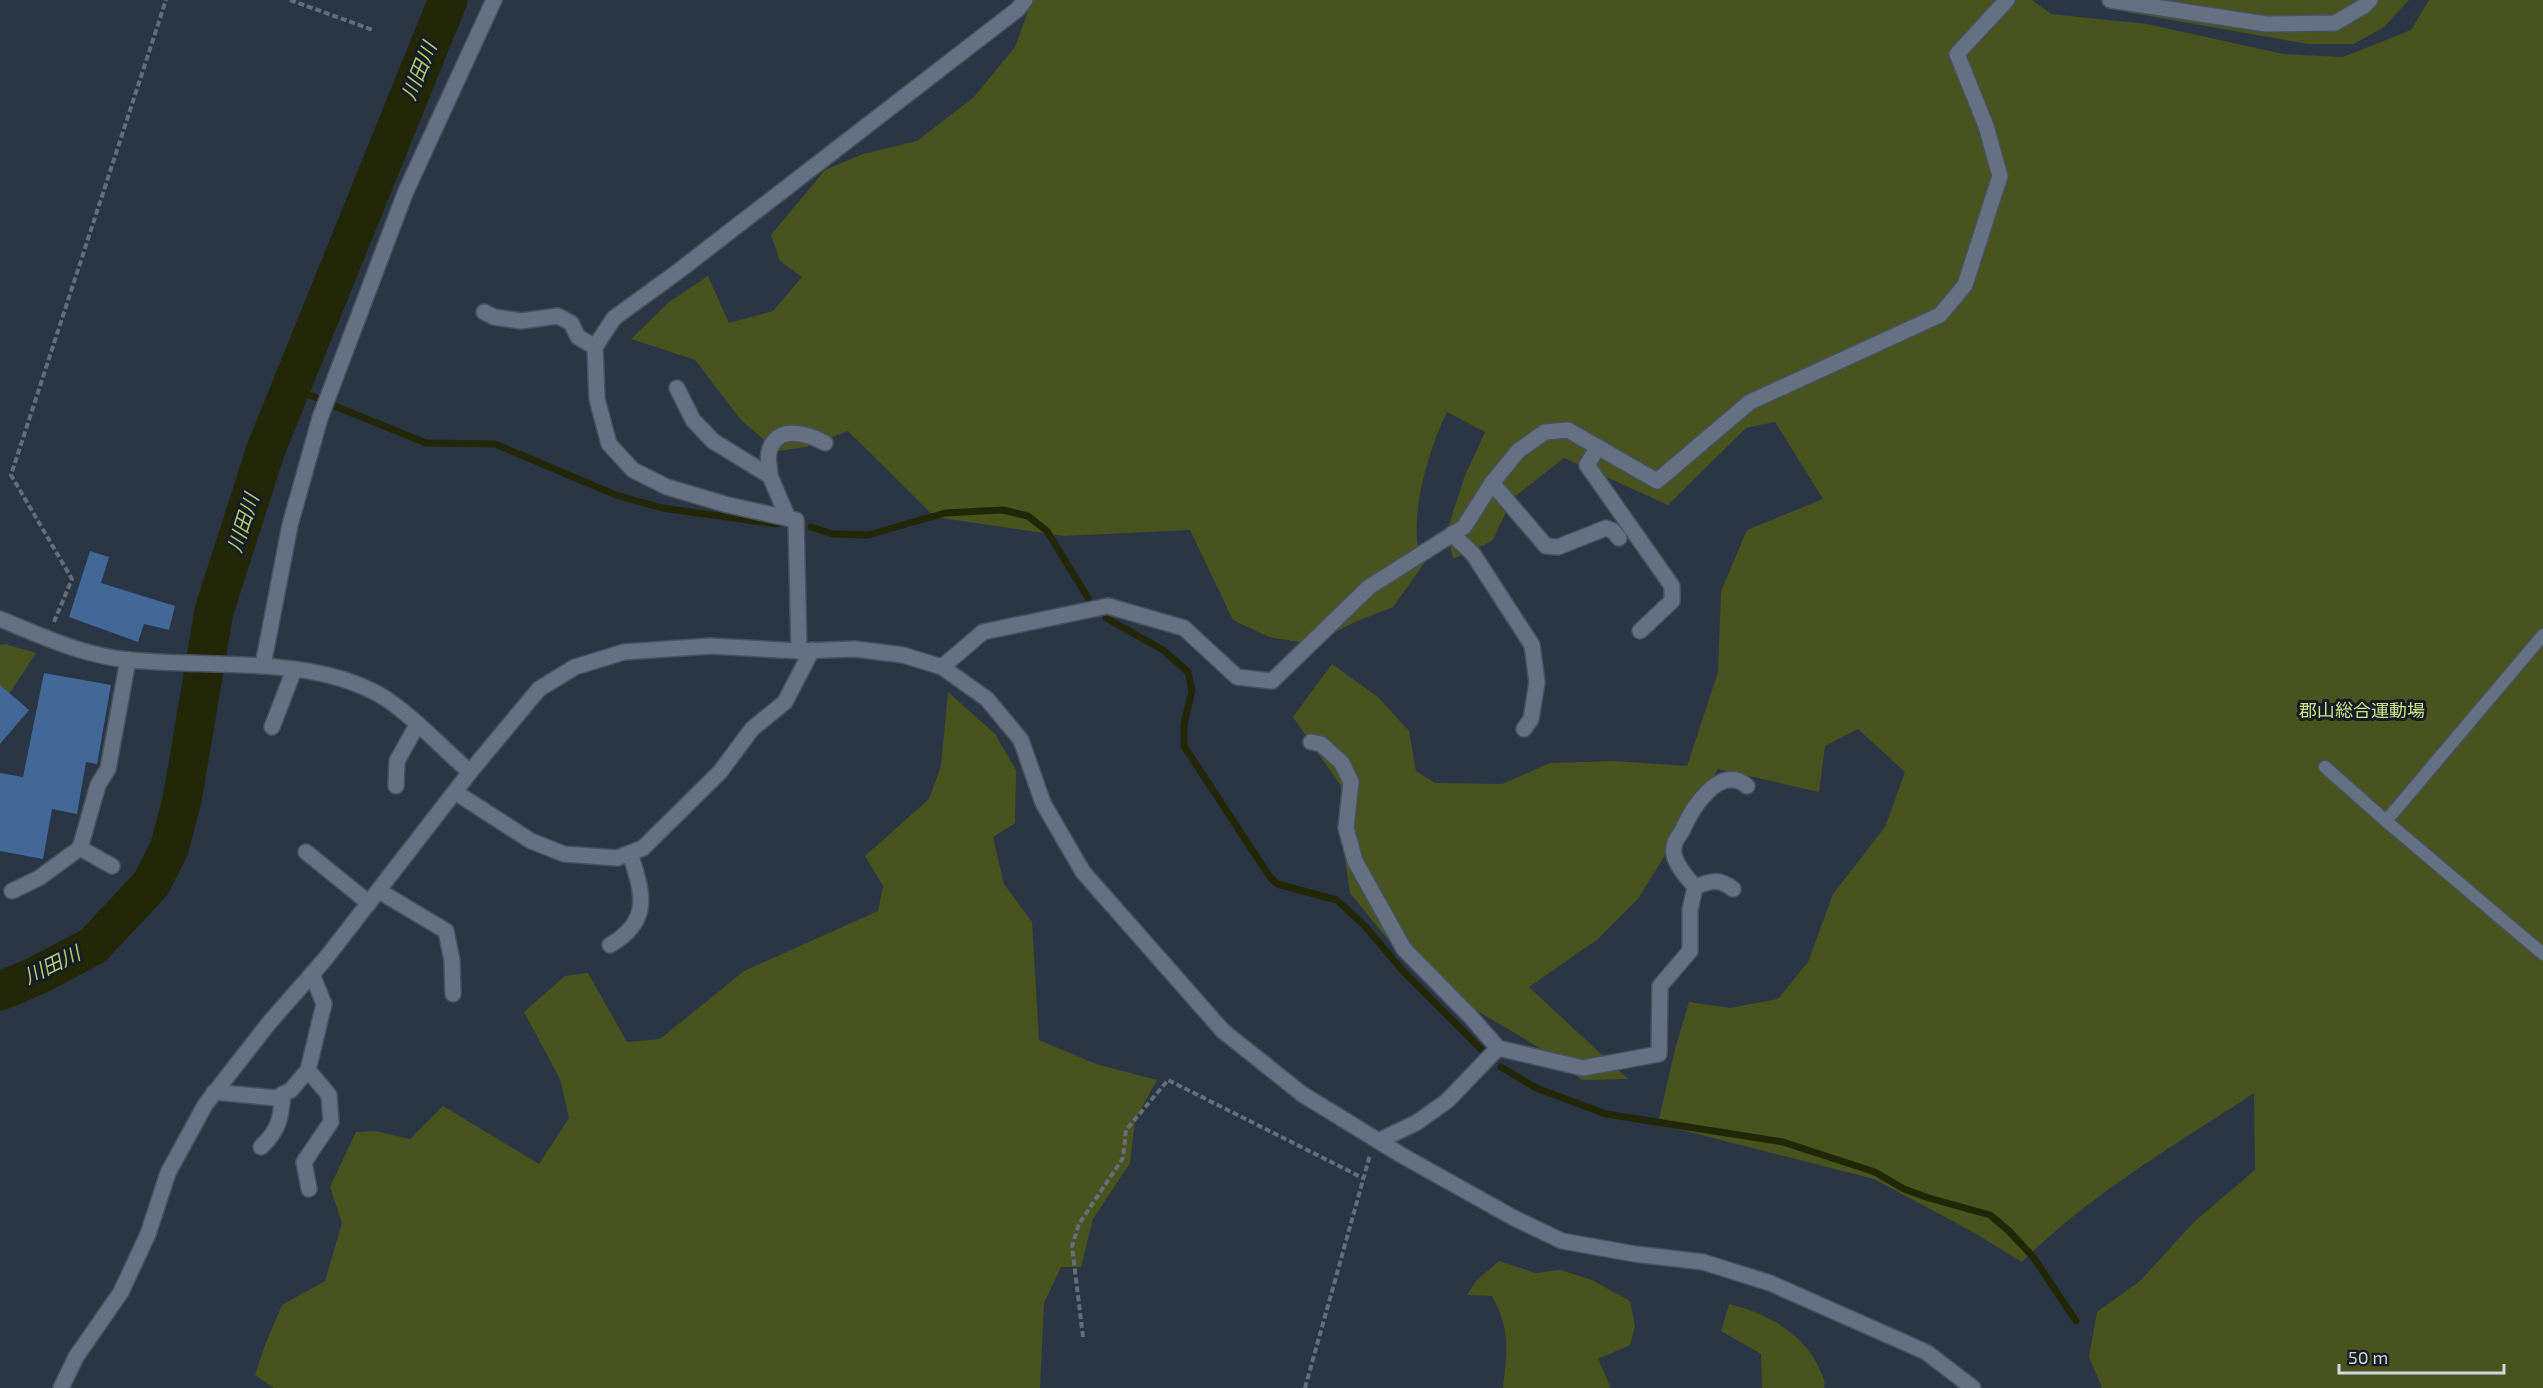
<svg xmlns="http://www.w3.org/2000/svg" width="2543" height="1388" viewBox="0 0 2543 1388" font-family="'Exo 2','Noto Sans JP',sans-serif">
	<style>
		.green { fill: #49531d }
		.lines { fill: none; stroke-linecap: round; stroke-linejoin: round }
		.stream { stroke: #222807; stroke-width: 7 }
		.river { stroke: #222807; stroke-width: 39 }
		.building { fill: #416896 }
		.lane-casing { stroke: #47525e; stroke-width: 15 }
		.street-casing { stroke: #47525e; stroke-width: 18 }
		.path { stroke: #636e7b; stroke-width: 4; stroke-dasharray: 6 3; stroke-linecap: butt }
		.lane { stroke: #637182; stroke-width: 12 }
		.street { stroke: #637182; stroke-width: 15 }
		.labels { text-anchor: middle; stroke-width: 6; stroke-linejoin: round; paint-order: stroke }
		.park-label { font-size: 18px; fill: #cfe288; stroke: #181d24 }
		.water-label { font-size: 20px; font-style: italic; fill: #b6c96f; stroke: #181d24 }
	</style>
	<rect width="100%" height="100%" fill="#2a3645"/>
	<g class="green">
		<path d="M1032,0H2032L2051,14L2147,24L2283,54L2343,57L2411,30L2429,0H2543V1388H2102L2089,1357L2097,1312L2140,1281L2194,1222L2255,1170L2254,1093C2175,1145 2089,1195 2022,1262L1971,1231L1874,1179L1658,1124L1674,1053L1689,1002L1730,1008L1778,999L1808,962L1833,894L1885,827L1905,772L1858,729L1825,746L1819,792L1718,769L1638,899L1598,939L1529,987L1628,1079L1582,1080L1538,1047L1471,1007L1394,947L1350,893L1340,827L1341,786L1293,717L1332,664L1378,697L1409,731L1416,771L1435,783L1502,784L1550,763L1614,761L1687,766L1718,672L1721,591L1747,530L1823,499L1775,422L1746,428L1668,505L1564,458L1513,498L1492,541L1453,559L1447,531L1464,478L1485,432L1447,412C1430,447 1414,500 1417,540C1418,547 1422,555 1425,562L1393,607L1355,622L1311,644L1269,637L1233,620L1190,530L1064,536L935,517L848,431L806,447L777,451L741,420L695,360L631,339L669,302L708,276L729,323L773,311L802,277L780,261L771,235L825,170L863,154L917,141L974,97L1015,47Z"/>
		<polygon points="2111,0 2409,0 2384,27 2354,44 2308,44 2109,9"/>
		<polygon points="5,644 36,653 0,708 0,645"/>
		<polygon points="948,692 995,734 1016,770 1015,823 993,837 1004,884 1032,922 1039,1040 1096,1064 1157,1080 1135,1120 1130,1163 1093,1219 1081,1267 1061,1267 1044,1303 1040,1388 274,1388 255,1375 265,1345 282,1305 325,1281 342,1223 330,1187 356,1132 375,1131 410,1139 443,1106 539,1164 569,1118 560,1079 524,1012 565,976 588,973 627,1042 660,1039 744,971 878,911 883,886 865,856 929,799 941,766"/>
		<path d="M1499,1261L1536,1273L1560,1270L1592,1280L1630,1301L1635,1326L1630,1345L1598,1359L1611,1388H1503C1507,1350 1511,1331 1492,1296L1467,1295L1476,1281Z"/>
		<path d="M1729,1304C1767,1313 1805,1334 1820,1370C1823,1377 1826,1381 1824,1388H1762L1761,1354L1721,1331Z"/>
	</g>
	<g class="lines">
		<g class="stream">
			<polyline points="291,388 322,400"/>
			<polyline points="332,405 426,443 495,444 616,495 662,508 777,524"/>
			<polyline points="811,527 833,534 868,535 945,513 1003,510 1028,516 1047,531 1088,598"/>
			<polyline points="1106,618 1163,650 1188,672 1192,691 1184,724 1184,746 1270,877 1277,884 1337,900 1364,925 1403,971 1481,1049"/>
			<polyline points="1501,1067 1536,1088 1606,1114 1783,1142 1875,1172 1904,1189 1929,1198 1990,1215 2009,1231 2034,1258 2076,1321"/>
		</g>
		<polyline class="river" points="0,991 36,976 93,946 151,884 169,849 182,800 214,611 266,449 448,0"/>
	</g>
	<g class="building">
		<polygon points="90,551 109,557 101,583 175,606 169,630 144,624 138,642 69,617"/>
		<polygon points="44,673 111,685 97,764 86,762 77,814 52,809 43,859 0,851 0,773 23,777"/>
		<polygon points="0,685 29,710 0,744"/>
	</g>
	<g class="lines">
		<g class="lane-casing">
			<g id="lane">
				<polyline points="2325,767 2386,821 2543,954"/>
				<polyline points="2386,821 2543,635"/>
			</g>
		</g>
		<g class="street-casing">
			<g id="street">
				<polyline points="2110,0 2266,24 2335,23 2364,6 2370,0"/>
				<polyline points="484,312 494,317 521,321 558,316 571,323 578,337 595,347"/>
				<polyline points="677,388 693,420 713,441 770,476 788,518"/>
				<polyline points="1598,447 1587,465 1672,586 1672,601 1640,631"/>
				<path d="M770,476C770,469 767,459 769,452C776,424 807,433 825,443"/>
				<polyline points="1492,483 1546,546 1558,547 1606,528 1613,531 1619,538"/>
				<polyline points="1452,534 1473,554 1532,645 1537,682 1531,719 1524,729"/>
				<path d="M0,619C42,636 83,656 130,660C208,668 310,655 380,695C409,712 444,750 470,772"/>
				<polyline points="799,651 796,520 728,505 667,487 633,470 609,444 597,399 595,347 614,318 676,273 1018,9 1025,0"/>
				<polyline points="263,665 290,525 320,418 406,191 494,0"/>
				<polyline points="942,667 983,632 1108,606 1184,628 1237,677 1272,681 1369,587 1464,527 1492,483 1518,451 1545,432 1568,430 1657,481 1750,402 1940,315 1965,285 2000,176 1986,126 1957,54 2007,0"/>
				<polyline points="272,727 294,670"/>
				<polyline points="1311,742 1321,744 1342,763 1351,782 1346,828 1355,861 1404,949 1470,1016 1498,1048"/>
				<polyline points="396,786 397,761 417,725"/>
				<polyline points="455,792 531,841 564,854 617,858 643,848 720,772 752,729 785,702 812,650"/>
				<polyline points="80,848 112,866"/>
				<polyline points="306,852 369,903"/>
				<path d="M1695,887C1710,881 1719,878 1733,889"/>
				<polyline points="12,891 39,878 80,848 98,785 108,769 128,660"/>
				<polyline points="379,891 446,931 452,960 453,994"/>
				<path d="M610,945C653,920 642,892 630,853"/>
				<polyline points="308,1070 329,1095 331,1122 304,1162 309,1189"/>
				<polyline points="214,1092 276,1098 291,1090 308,1070 324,1004 312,974"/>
				<path d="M1378,1141L1416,1123L1447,1101L1498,1048L1583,1068L1659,1054L1660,986L1690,951V910L1695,887C1687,877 1671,861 1674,847C1674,842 1679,835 1682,831C1691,810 1720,762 1747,786"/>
				<path d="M261,1147C279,1130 281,1118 283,1094"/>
				<polyline points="61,1388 76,1357 121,1292 148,1234 168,1173 205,1105 269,1023 326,958 470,772 539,689 575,667 624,652 710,646 799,651 855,649 903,655 942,667 987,699 1021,740 1043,803 1083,872 1223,1031 1302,1094 1403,1156 1514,1218 1562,1241 1635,1254 1703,1262 1770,1283 1926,1352 1973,1388"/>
			</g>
		</g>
		<g class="path">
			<polyline points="290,0 373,30"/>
			<polyline points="54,622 72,579 11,475 166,0"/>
			<polyline points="1083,1337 1072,1246 1079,1224 1123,1158 1126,1130 1168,1080 1363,1178"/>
			<polyline points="1305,1388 1370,1155"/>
		</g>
		<use href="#lane" class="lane"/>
		<use href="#street" class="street"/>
	</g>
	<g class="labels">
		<g class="park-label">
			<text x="2362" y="717">郡山総合運動場</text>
		</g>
		<g class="water-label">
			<text transform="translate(419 71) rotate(-68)" y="7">川田川</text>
			<text transform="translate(243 523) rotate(-72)" y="7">川田川</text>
			<text transform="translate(52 965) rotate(-26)" y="7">川田川</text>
		</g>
	</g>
	<path d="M2339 1364v9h165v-9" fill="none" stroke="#cfd7e0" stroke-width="3"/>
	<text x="2348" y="1364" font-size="18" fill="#cfd7e0" stroke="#181d24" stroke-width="4.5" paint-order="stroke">50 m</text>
</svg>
